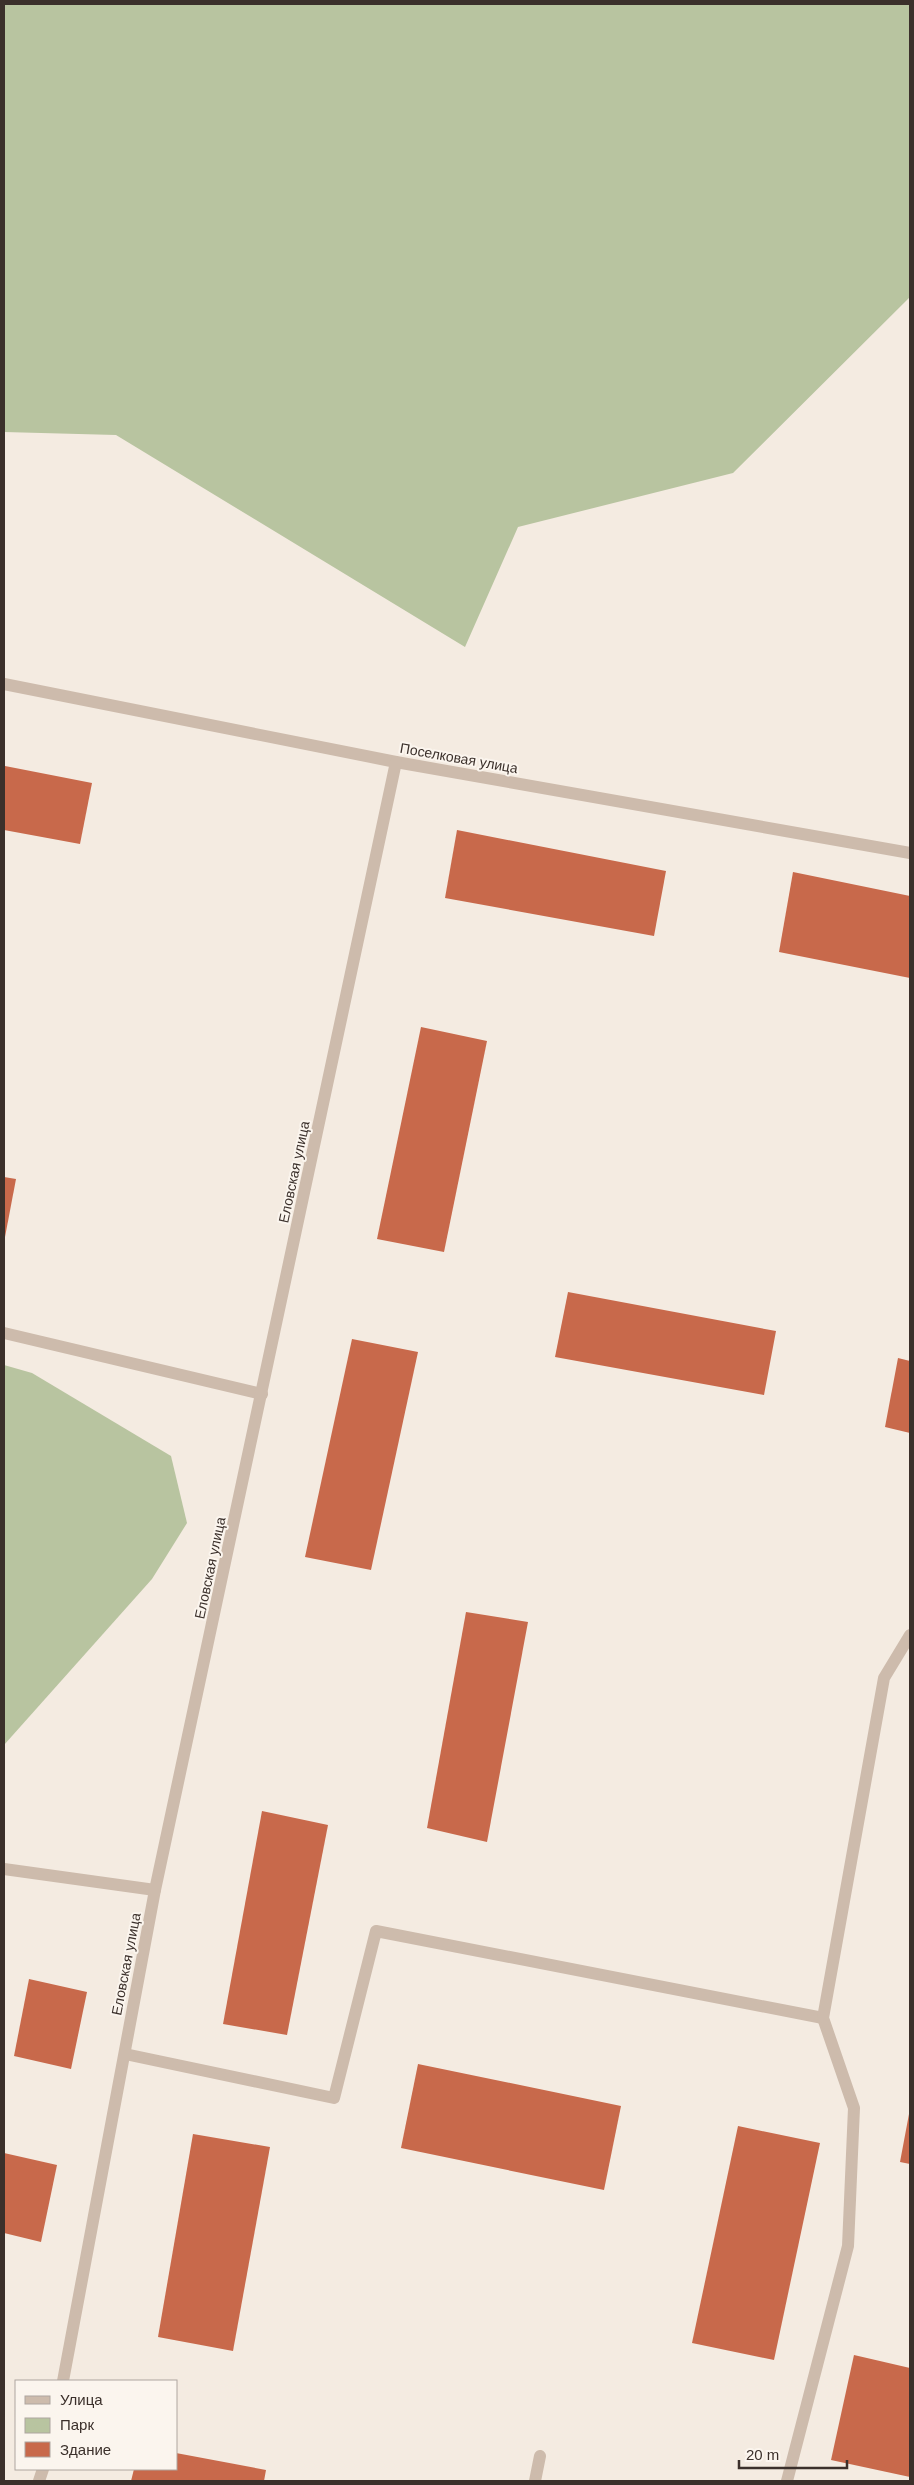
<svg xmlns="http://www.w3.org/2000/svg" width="914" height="2485" viewBox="0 0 914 2485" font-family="Arial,sans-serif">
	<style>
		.green { fill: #b8c4a0 }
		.building { fill: #c8694b }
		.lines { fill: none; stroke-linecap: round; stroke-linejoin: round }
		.minor { stroke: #cdbbac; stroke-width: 12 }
		.labels { text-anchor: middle; stroke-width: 4; stroke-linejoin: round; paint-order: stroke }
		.street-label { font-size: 14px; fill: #3b302b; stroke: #fbf5ee }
	</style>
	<rect width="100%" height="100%" fill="#f4ebe1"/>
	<g class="green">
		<polygon points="4,4 910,4 910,297 733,473 518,527 465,647 116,435 4,432"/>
		<polygon points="4,1365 32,1373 171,1456 187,1523 152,1579 4,1745"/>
	</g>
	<g class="building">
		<polygon points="5,766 92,783 80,844 4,830"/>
		<polygon points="457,830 666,871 654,936 445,898"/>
		<polygon points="793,872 910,896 910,978 779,952"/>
		<polygon points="421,1027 487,1041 444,1252 377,1239"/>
		<polygon points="4,1177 16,1179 5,1237 4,1236"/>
		<polygon points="568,1292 776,1331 764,1395 555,1357"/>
		<polygon points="352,1339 418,1352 371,1570 305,1557"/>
		<polygon points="898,1358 910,1361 910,1433 885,1427"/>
		<polygon points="466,1612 528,1622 487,1842 427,1828"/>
		<polygon points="262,1811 328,1825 287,2035 223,2024"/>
		<polygon points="29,1979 87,1992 71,2069 14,2056"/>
		<polygon points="418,2064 621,2106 604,2190 401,2148"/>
		<polygon points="909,2114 910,2114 910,2164 900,2162"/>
		<polygon points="738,2126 820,2143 774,2360 692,2343"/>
		<polygon points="193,2134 270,2147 233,2351 158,2337"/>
		<polygon points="4,2153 57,2165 41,2242 4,2233"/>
		<polygon points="854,2355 910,2368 910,2477 831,2460"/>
		<polygon points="176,2453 266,2470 264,2481 131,2481 134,2469 176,2469"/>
	</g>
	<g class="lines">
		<g class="minor">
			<polyline points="4,684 396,762 910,853"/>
			<polyline points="4,1333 262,1394"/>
			<polyline points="4,1869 155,1890"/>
			<polyline points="125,2054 334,2098 376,1931 823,2018"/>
			<polyline points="63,2381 155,1890 396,762"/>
			<polyline points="39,2481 43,2469"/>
			<polyline points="535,2481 540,2456"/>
			<polyline points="787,2481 848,2246 854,2108 823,2018 884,1678 910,1635"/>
		</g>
	</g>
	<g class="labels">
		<g class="street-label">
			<text transform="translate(459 758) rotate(10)" y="5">Поселковая улица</text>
			<text transform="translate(294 1172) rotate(-78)" y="5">Еловская улица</text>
			<text transform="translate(210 1568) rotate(-78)" y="5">Еловская улица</text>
			<text transform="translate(126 1964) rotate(-79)" y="5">Еловская улица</text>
		</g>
	</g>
	<rect width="914" height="2485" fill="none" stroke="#3b302b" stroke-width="10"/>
	<rect x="15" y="2380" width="162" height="90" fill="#fbf5ee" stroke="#aea6a0"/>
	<rect x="25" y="2396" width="25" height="8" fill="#cdbbac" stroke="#aea6a0"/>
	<text x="60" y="2405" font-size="15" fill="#3b302b">Улица</text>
	<rect x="25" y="2418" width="25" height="15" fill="#b8c4a0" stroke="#aea6a0"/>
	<text x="60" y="2430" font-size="15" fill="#3b302b">Парк</text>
	<rect x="25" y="2442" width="25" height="15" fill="#c8694b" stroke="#aea6a0"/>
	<text x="60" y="2455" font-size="15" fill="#3b302b">Здание</text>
	<path d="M739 2460v8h108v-8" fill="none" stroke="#3b302b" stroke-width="2.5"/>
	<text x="746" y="2460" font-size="15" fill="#3b302b" stroke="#fbf5ee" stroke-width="4" paint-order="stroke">20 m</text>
</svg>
